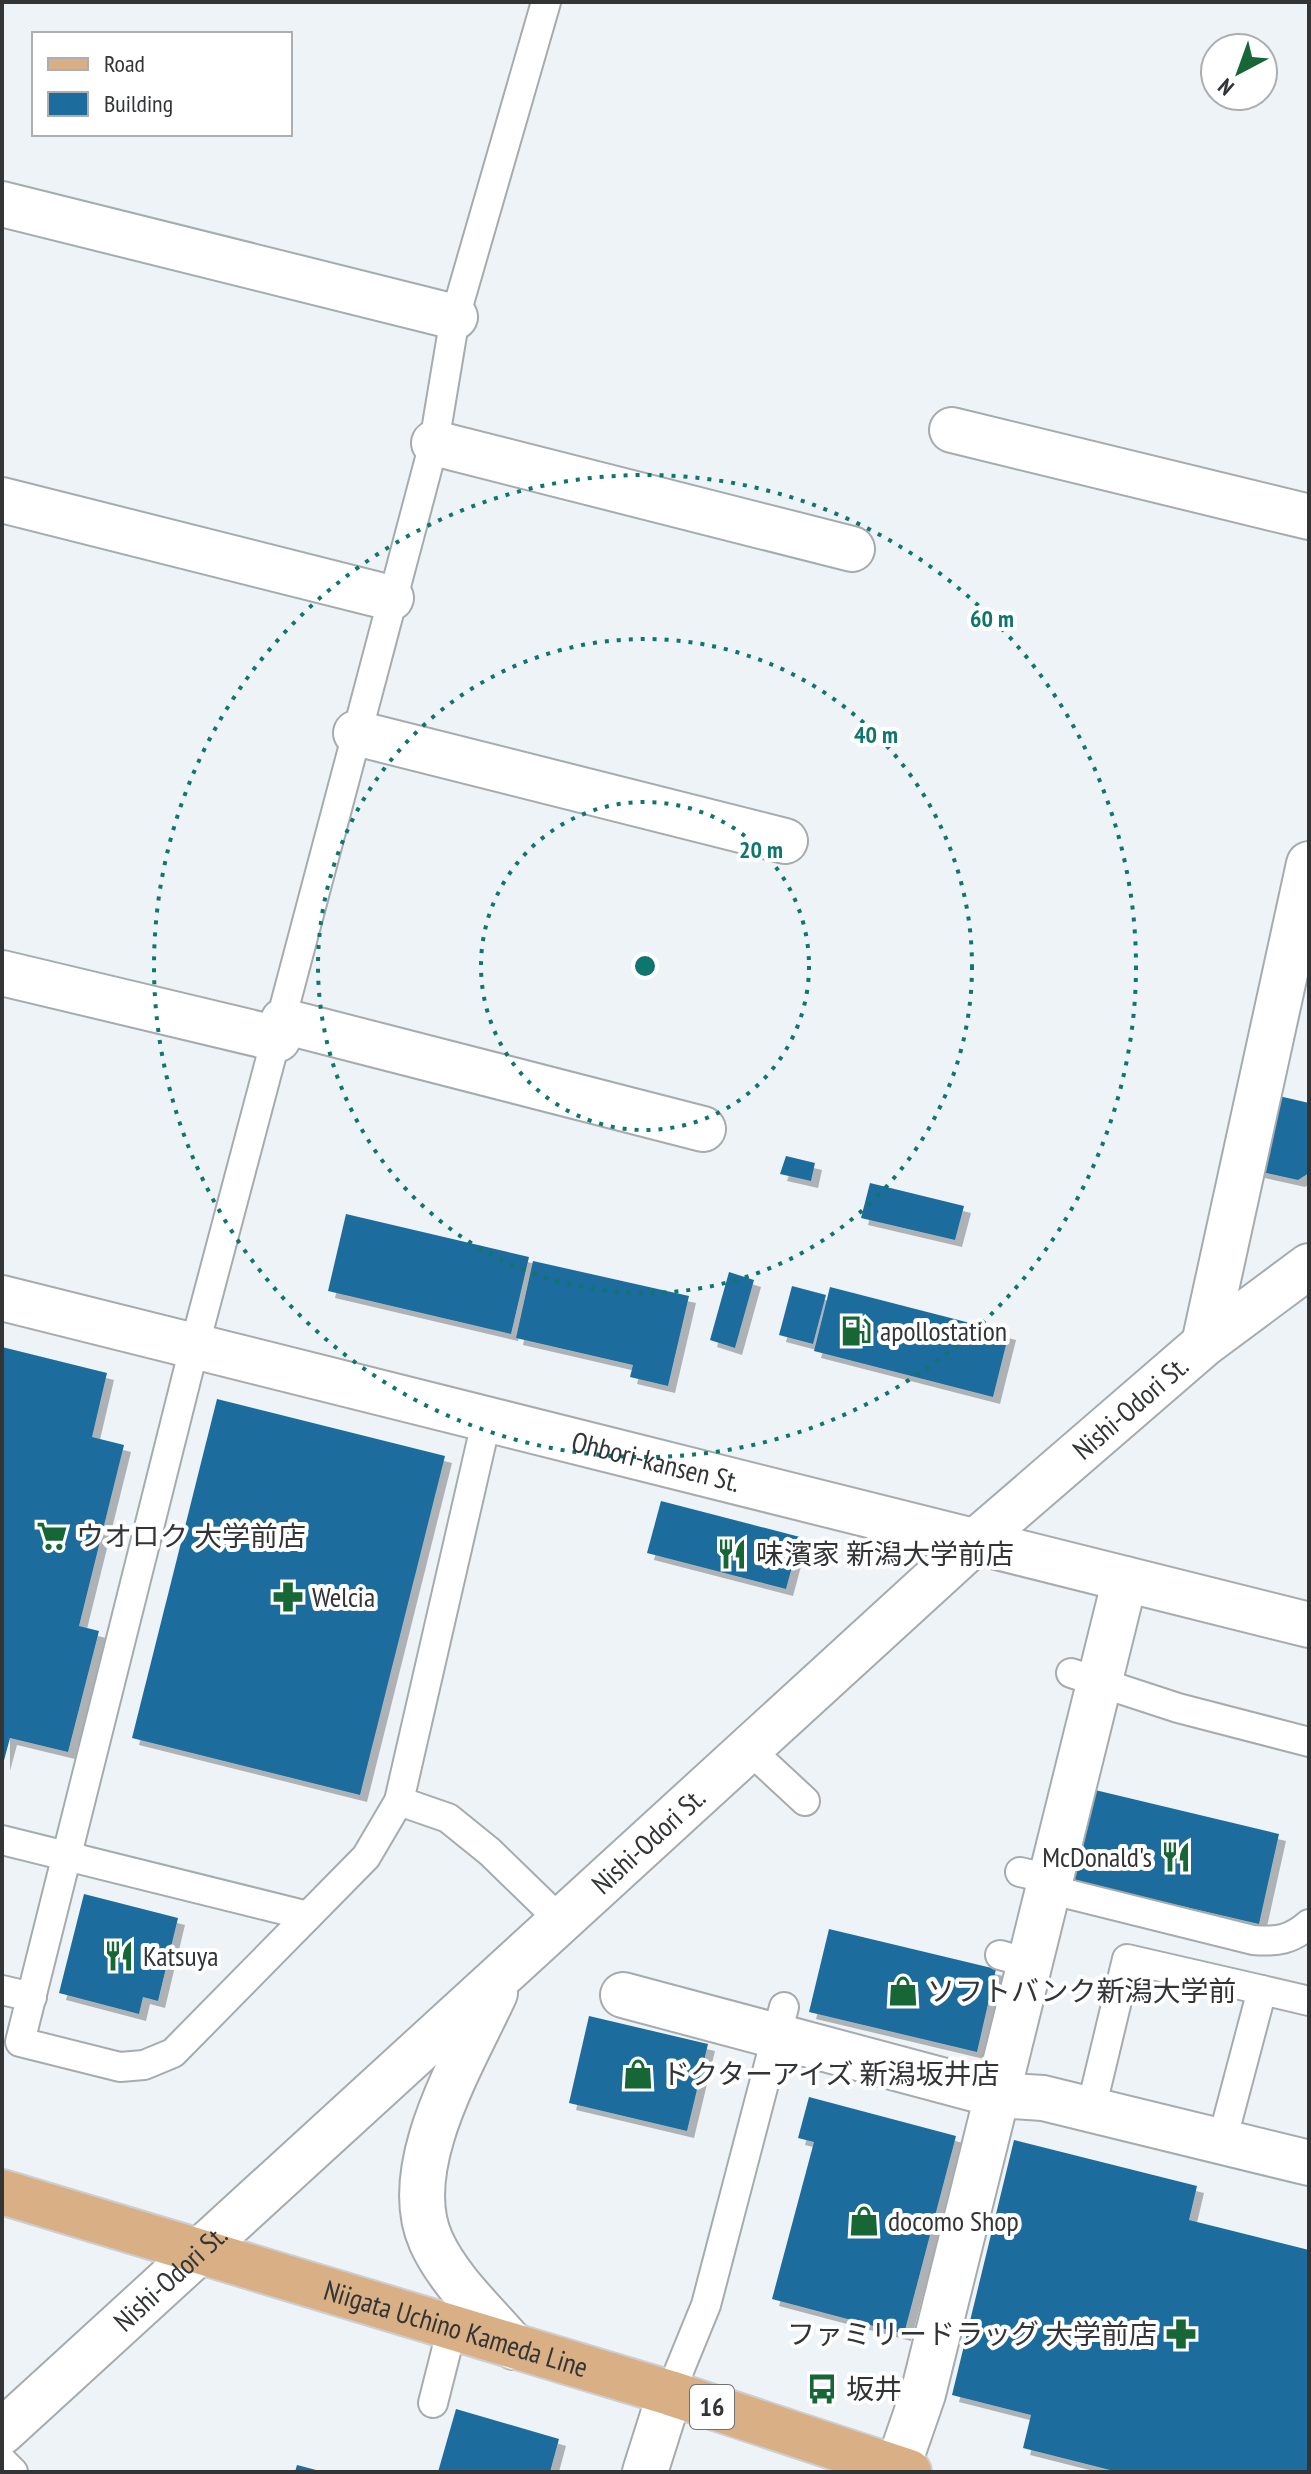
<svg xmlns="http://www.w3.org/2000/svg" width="1311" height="2474" viewBox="0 0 1311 2474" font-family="'PT Sans Narrow','Noto Sans JP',sans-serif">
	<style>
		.building { fill: #1c6d9d; filter: url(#shadow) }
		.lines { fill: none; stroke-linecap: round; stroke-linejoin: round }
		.service-casing { stroke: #a6abae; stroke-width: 32 }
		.minor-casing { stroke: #a6abae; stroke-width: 48 }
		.tertiary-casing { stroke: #a6abae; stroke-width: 48 }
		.primary-casing { stroke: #cececf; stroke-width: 48 }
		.service { stroke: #fff; stroke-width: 28 }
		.minor { stroke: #fff; stroke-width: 44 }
		.tertiary { stroke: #fff; stroke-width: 44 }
		.primary { stroke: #d9af85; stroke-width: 44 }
		.ring { fill: none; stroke: #0f766e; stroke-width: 4; stroke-dasharray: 4 8 }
		.labels { text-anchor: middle; stroke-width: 8; stroke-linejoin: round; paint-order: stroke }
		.shield { fill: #fff; stroke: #707172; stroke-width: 2 }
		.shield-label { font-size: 26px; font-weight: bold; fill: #323436 }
		.poi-label { font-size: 28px; fill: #323436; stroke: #fff; text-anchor: start }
		.street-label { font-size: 28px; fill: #323436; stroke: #fff }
		.centre { fill: #0f766e; stroke: #fff; stroke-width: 4 }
		.ring-label { font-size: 24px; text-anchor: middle; font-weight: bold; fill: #0f766e; stroke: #fff; stroke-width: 8; stroke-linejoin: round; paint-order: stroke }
	</style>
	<defs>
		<filter id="shadow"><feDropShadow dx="7" dy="7" stdDeviation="0" flood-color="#0004"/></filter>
	</defs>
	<rect width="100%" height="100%" fill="#eef3f7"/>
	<g class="building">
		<polygon points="1266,1093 1309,1103 1309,1173 1298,1180 1249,1169"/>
		<polygon points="786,1156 815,1163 811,1181 780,1174"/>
		<polygon points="870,1183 964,1206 955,1240 861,1218"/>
		<polygon points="346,1214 529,1257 511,1334 328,1291"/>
		<polygon points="533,1261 689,1296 668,1386 630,1377 633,1365 516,1338"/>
		<polygon points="729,1272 754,1280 735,1348 710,1340"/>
		<polygon points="792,1286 826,1295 813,1344 779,1335"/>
		<polygon points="830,1287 1009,1333 993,1397 814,1351"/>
		<polygon points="2,1347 107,1373 92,1437 124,1445 79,1626 99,1631 68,1752 10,1738 3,1764"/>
		<polygon points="217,1399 445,1456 360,1795 132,1738"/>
		<polygon points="661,1501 800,1537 786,1589 647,1553"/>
		<polygon points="1095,1790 1279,1834 1259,1924 1073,1881"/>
		<polygon points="84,1894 178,1918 158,2001 143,1997 139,2014 59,1993"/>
		<polygon points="829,1929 996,1969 977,2052 809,2012"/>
		<polygon points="589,2016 708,2044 687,2131 569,2103"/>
		<polygon points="809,2097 956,2136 904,2334 772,2299 814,2142 798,2138"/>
		<polygon points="1014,2140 1197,2186 1189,2220 1309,2250 1309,2472 1118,2472 1023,2448 1031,2415 952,2395"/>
		<polygon points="456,2409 559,2439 550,2472 438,2472"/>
		<polygon points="297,2465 320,2471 320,2472 295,2472"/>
	</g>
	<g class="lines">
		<g class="service-casing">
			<g id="service">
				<polyline points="487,1418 399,1801 448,1818 490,1852 561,1921"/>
				<polyline points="1071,1673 1178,1708 1309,1742"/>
				<polyline points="749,1749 805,1801"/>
				<polyline points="399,1801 366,1857 173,2053 144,2065 120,2067 20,2042 195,1344 434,443 455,317 546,2"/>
				<polyline points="2,1840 308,1916"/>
				<polyline points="1020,1872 1050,1879"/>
				<path d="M1048,1889L1253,1940C1277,1942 1291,1940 1309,1924"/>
				<polyline points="1000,1955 1029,1963"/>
				<polyline points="2,1990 32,1997"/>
				<polyline points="1091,2109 1127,1959 1262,1990"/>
				<polyline points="1222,2141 1262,1990 1309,2001"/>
				<polyline points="670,2393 706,2305 784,2007"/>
				<polyline points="433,2403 452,2328"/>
				<polyline points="2,2461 13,2472"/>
			</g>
		</g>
		<g class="minor-casing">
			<g id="minor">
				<polyline points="2,204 455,317"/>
				<polyline points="952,430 1309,517"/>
				<polyline points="434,443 852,549"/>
				<polyline points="2,500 391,598"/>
				<polyline points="356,733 785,841"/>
				<polyline points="2,973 278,1039"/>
				<polyline points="283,1021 703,1129"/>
				<polyline points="1204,1344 1309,864"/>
				<polyline points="623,1995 997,2095 1043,2098 1309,2163"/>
				<polyline points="645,2472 670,2393"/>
				<polyline points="896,2472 923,2394 1125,1579"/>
			</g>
		</g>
		<g class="tertiary-casing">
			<g id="tertiary">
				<path id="s1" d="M2,1298L1309,1625"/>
				<path d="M495,1993C464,2061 398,2167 431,2241C449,2281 486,2314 514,2347"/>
				<path id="s2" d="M2,2432L976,1541L1204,1344L1309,1266"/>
			</g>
		</g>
		<g class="primary-casing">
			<g id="primary">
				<path id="s3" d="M2,2192L670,2393L909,2472"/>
			</g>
		</g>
		<use href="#service" class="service"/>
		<use href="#minor" class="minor"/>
		<use href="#tertiary" class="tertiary"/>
		<use href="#primary" class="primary"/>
	</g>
	<g class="ring">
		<circle cx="645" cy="966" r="164"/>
		<circle cx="645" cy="966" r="327"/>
		<circle cx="645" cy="966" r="491"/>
	</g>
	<defs>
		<g id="fuel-bare" transform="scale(2.4)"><path d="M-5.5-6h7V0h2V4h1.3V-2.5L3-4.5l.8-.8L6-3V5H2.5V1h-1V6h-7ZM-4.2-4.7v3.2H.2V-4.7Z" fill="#176635" stroke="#fff" stroke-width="2.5" paint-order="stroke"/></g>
		<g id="supermarket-bare" transform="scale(2.4)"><path d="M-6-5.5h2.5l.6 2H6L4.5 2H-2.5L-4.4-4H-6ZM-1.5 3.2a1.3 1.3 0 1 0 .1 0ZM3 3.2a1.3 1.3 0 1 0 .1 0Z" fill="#176635" stroke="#fff" stroke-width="2.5" paint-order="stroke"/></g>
		<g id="restaurant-bare" transform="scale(2.4)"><path d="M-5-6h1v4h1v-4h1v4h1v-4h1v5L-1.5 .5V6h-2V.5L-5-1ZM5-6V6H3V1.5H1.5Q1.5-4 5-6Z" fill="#176635" stroke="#fff" stroke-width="2.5" paint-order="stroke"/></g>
		<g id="pharmacy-bare" transform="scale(2.4)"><path d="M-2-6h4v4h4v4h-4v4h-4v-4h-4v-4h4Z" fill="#176635" stroke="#fff" stroke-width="2.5" paint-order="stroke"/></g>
		<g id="shop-bare" transform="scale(2.4)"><path d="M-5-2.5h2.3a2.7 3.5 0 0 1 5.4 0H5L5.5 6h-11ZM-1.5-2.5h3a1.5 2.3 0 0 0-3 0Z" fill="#176635" stroke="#fff" stroke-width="2.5" paint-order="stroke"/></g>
		<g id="bus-bare" transform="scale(2.4)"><path d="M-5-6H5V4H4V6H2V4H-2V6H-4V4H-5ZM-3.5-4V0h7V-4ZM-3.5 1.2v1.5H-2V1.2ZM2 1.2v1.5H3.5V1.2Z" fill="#176635" stroke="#fff" stroke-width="2.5" paint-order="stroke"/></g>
	</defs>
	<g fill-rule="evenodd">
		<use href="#fuel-bare" x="856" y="1331"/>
		<use href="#supermarket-bare" x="52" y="1536"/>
		<use href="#restaurant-bare" x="732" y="1554"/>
		<use href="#pharmacy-bare" x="288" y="1597"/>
		<use href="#restaurant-bare" x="1176" y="1857"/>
		<use href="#restaurant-bare" x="119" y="1956"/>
		<use href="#shop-bare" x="903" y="1991"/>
		<use href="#shop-bare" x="638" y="2074"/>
		<use href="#shop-bare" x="864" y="2221"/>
		<use href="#pharmacy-bare" x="1181" y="2334"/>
		<use href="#bus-bare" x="822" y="2389"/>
	</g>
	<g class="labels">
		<rect class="shield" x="690" y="2385" width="44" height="44" rx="6"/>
		<g class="shield-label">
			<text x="712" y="2416">16</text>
		</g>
		<g class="poi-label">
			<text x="880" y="1341">apollostation</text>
			<text x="76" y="1546">ウオロク 大学前店</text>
			<text x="756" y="1564">味濱家 新潟大学前店</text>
			<text x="312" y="1607">Welcia</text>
			<text x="1152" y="1867" text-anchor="end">McDonald's</text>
			<text x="143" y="1966">Katsuya</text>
			<text x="927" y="2001">ソフトバンク新潟大学前</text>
			<text x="662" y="2084">ドクターアイズ 新潟坂井店</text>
			<text x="888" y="2231">docomo Shop</text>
			<text x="1157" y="2344" text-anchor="end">ファミリードラッグ 大学前店</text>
			<text x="846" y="2399">坂井</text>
		</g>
		<g class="street-label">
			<text dy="10" stroke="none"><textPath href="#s2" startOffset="1524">Nishi-Odori St.</textPath></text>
			<text dy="10" stroke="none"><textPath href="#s1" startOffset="674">Ohbori-kansen St.</textPath></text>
			<text dy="10" stroke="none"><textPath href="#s2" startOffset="876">Nishi-Odori St.</textPath></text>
			<text dy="10" stroke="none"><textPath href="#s2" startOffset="228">Nishi-Odori St.</textPath></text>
			<text dy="10" stroke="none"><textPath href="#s3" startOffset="474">Niigata Uchino Kameda Line</textPath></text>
		</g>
	</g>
	<circle cx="645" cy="966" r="12" class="centre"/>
	<g class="ring-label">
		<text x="992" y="627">60 m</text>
		<text x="876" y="743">40 m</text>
		<text x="761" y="858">20 m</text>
	</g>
	<rect width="1311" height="2474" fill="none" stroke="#323436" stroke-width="8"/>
	<rect x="32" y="32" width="260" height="104" fill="#ffffff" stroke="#adaeaf" stroke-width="2"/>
	<rect x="48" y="58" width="40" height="12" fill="#d9af85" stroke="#adaeaf" stroke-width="2"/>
	<text x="104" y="72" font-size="24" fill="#323436">Road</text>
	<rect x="48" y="92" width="40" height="24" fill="#1c6d9d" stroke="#adaeaf" stroke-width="2"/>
	<text x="104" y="112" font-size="24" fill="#323436">Building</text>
	<g transform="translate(1239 72) rotate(221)"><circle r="38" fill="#ffffff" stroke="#adaeaf" stroke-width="2"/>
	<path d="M0-6L14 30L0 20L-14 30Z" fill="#176635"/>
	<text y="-12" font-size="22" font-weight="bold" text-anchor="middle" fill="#323436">N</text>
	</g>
</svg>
